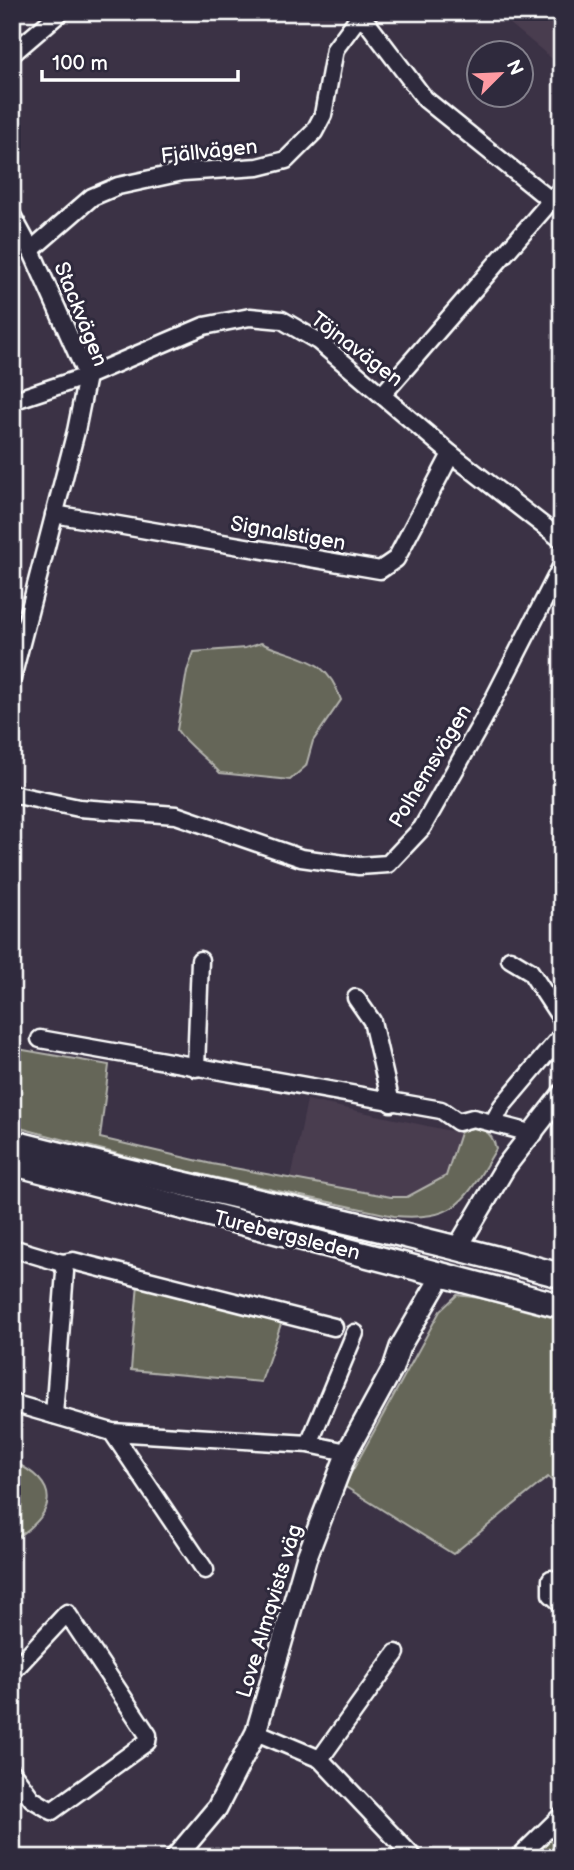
<svg xmlns="http://www.w3.org/2000/svg" width="574" height="1870" viewBox="0 0 574 1870" font-family="'Balsamiq Sans',sans-serif">
	<style>
		.built { fill: #493c4f }
		.green { fill: #656658; stroke: #b2b2ac; stroke-width: 2 }
		.lines { fill: none; stroke-linecap: round; stroke-linejoin: round }
		.minor-casing { stroke: #fff; stroke-width: 21 }
		.tertiary-casing { stroke: #fff; stroke-width: 24 }
		.secondary-casing { stroke: #fff; stroke-width: 28 }
		.minor { stroke: #2f2a3d; stroke-width: 16 }
		.tertiary { stroke: #2f2a3d; stroke-width: 19 }
		.secondary { stroke: #2f2a3d; stroke-width: 23 }
		.labels { text-anchor: middle; stroke-width: 6; stroke-linejoin: round; paint-order: stroke }
		.street-label { font-size: 21px; fill: #fff; stroke: #2f2a3d }
	</style>
	<rect width="100%" height="100%" fill="#3b3245"/>
	<filter id="ink" filterUnits="userSpaceOnUse"><feTurbulence type="fractalNoise" baseFrequency=".0143" numOctaves="2"/><feDisplacementMap in="SourceGraphic" scale="14" xChannelSelector="R" yChannelSelector="G"/><feConvolveMatrix kernelMatrix="1 2 1 2 8 2 1 2 1" color-interpolation-filters="sRGB"/></filter>
	<g filter="url(#ink)">
		<g class="built">
			<polygon points="496,12 562,12 562,67"/>
			<polygon points="307,1100 460,1133 446,1176 407,1197 392,1197 291,1179"/>
		</g>
		<g class="green">
			<path d="M261,643C299,660 326,655 341,700L313,741L306,766L290,780L220,773C206,757 187,746 177,730L187,671L194,652L245,648Z"/>
			<path d="M12,1048L109,1065L100,1138L212,1164L391,1197H407L446,1176L460,1133C477,1122 492,1130 496,1149C465,1200 459,1221 394,1216L171,1168L20,1128L12,1124Z"/>
			<polygon points="138,1283 283,1318 261,1382 131,1370"/>
			<polygon points="457,1295 480,1298 562,1320 562,1490 548,1477 453,1554 344,1486 440,1311"/>
			<path d="M12,1461C63,1485 56,1514 12,1541Z"/>
			<polygon points="562,1823 562,1858 526,1858"/>
		</g>
		<g class="lines">
			<g class="minor-casing">
				<g id="minor">
					<polyline points="359,12 425,99 549,199"/>
					<polyline points="12,54 61,12"/>
					<polyline points="12,215 31,250 87,376 76,431 12,678"/>
					<polyline points="31,250 92,197 118,186 183,172 258,167 286,160 314,132 323,115 335,49 361,14"/>
					<polyline points="383,394 562,188"/>
					<polyline points="12,401 87,376 204,326 250,317 282,320 318,341 451,454 562,540"/>
					<polyline points="54,514 380,570 396,559 451,454"/>
					<polyline points="12,794 79,808 176,815 301,858 359,866 388,864 422,828 482,722 562,565"/>
					<polyline points="510,959 530,971 562,1020"/>
					<polyline points="356,998 372,1021 391,1103"/>
					<polyline points="40,1039 441,1110 458,1122 473,1118 534,1134"/>
					<polyline points="196,1068 200,960"/>
					<polyline points="493,1123 502,1106 562,1035"/>
					<polyline points="12,1248 62,1263 73,1261 334,1327"/>
					<polyline points="12,1403 112,1432 309,1444 347,1452"/>
					<polyline points="54,1415 65,1272 62,1263"/>
					<polyline points="112,1432 205,1570"/>
					<polyline points="309,1444 355,1333"/>
					<polyline points="551,1579 551,1594 562,1604"/>
					<polyline points="12,1672 67,1613 148,1735 147,1742 52,1811 32,1799 12,1772"/>
					<polyline points="256,1732 320,1759 414,1858"/>
					<polyline points="320,1759 396,1653"/>
					<polyline points="518,1858 562,1815"/>
				</g>
			</g>
			<g class="tertiary-casing">
				<g id="tertiary">
					<polyline points="458,1247 506,1166 562,1094"/>
					<polyline points="175,1858 217,1808 256,1732 306,1559 347,1452 393,1368 400,1347 442,1275"/>
				</g>
			</g>
			<g class="secondary-casing">
				<g id="secondary">
					<path d="M12,1142C195,1190 380,1225 562,1276"/>
					<polyline points="12,1163 562,1306"/>
				</g>
			</g>
			<use href="#minor" class="minor"/>
			<use href="#tertiary" class="tertiary"/>
			<use href="#secondary" class="secondary"/>
		</g>
	</g>
	<g class="labels">
		<g class="street-label">
			<text transform="translate(209 151) rotate(-6)" y="7">Fjällvägen</text>
			<text transform="translate(81 314) rotate(68)" y="7">Stackvägen</text>
			<text transform="translate(357 349) rotate(37)" y="7">Töjnavägen</text>
			<text transform="translate(288 533) rotate(10)" y="7">Signalstigen</text>
			<text transform="translate(430 766) rotate(-59)" y="7">Polhemsvägen</text>
			<text transform="translate(287 1235) rotate(14)" y="7">Turebergsleden</text>
			<text transform="translate(269 1611) rotate(-73)" y="7">Love Almqvists väg</text>
		</g>
	</g>
	<rect width="574" height="1870" fill="none" stroke="#2f2a3d" stroke-width="42"/>
	<rect x="21" y="21" width="532" height="1828" fill="none" stroke="#fff" stroke-width="2.5" filter="url(#ink)"/>
	<g transform="translate(500 74) rotate(66)"><circle r="33" fill="#2f2a3d" stroke="#827f8b" stroke-width="2"/>
	<path d="M0-5L12 26L0 18L-12 26Z" fill="#ff9aa2"/>
	<text y="-10" font-size="19" font-weight="bold" text-anchor="middle" fill="#ffffff">N</text>
	</g>
	<path d="M42 70v10h196v-10" fill="none" stroke="#ffffff" stroke-width="3.5"/>
	<text x="52" y="70" font-size="21" fill="#ffffff" stroke="#2f2a3d" stroke-width="5" paint-order="stroke">100 m</text>
</svg>
